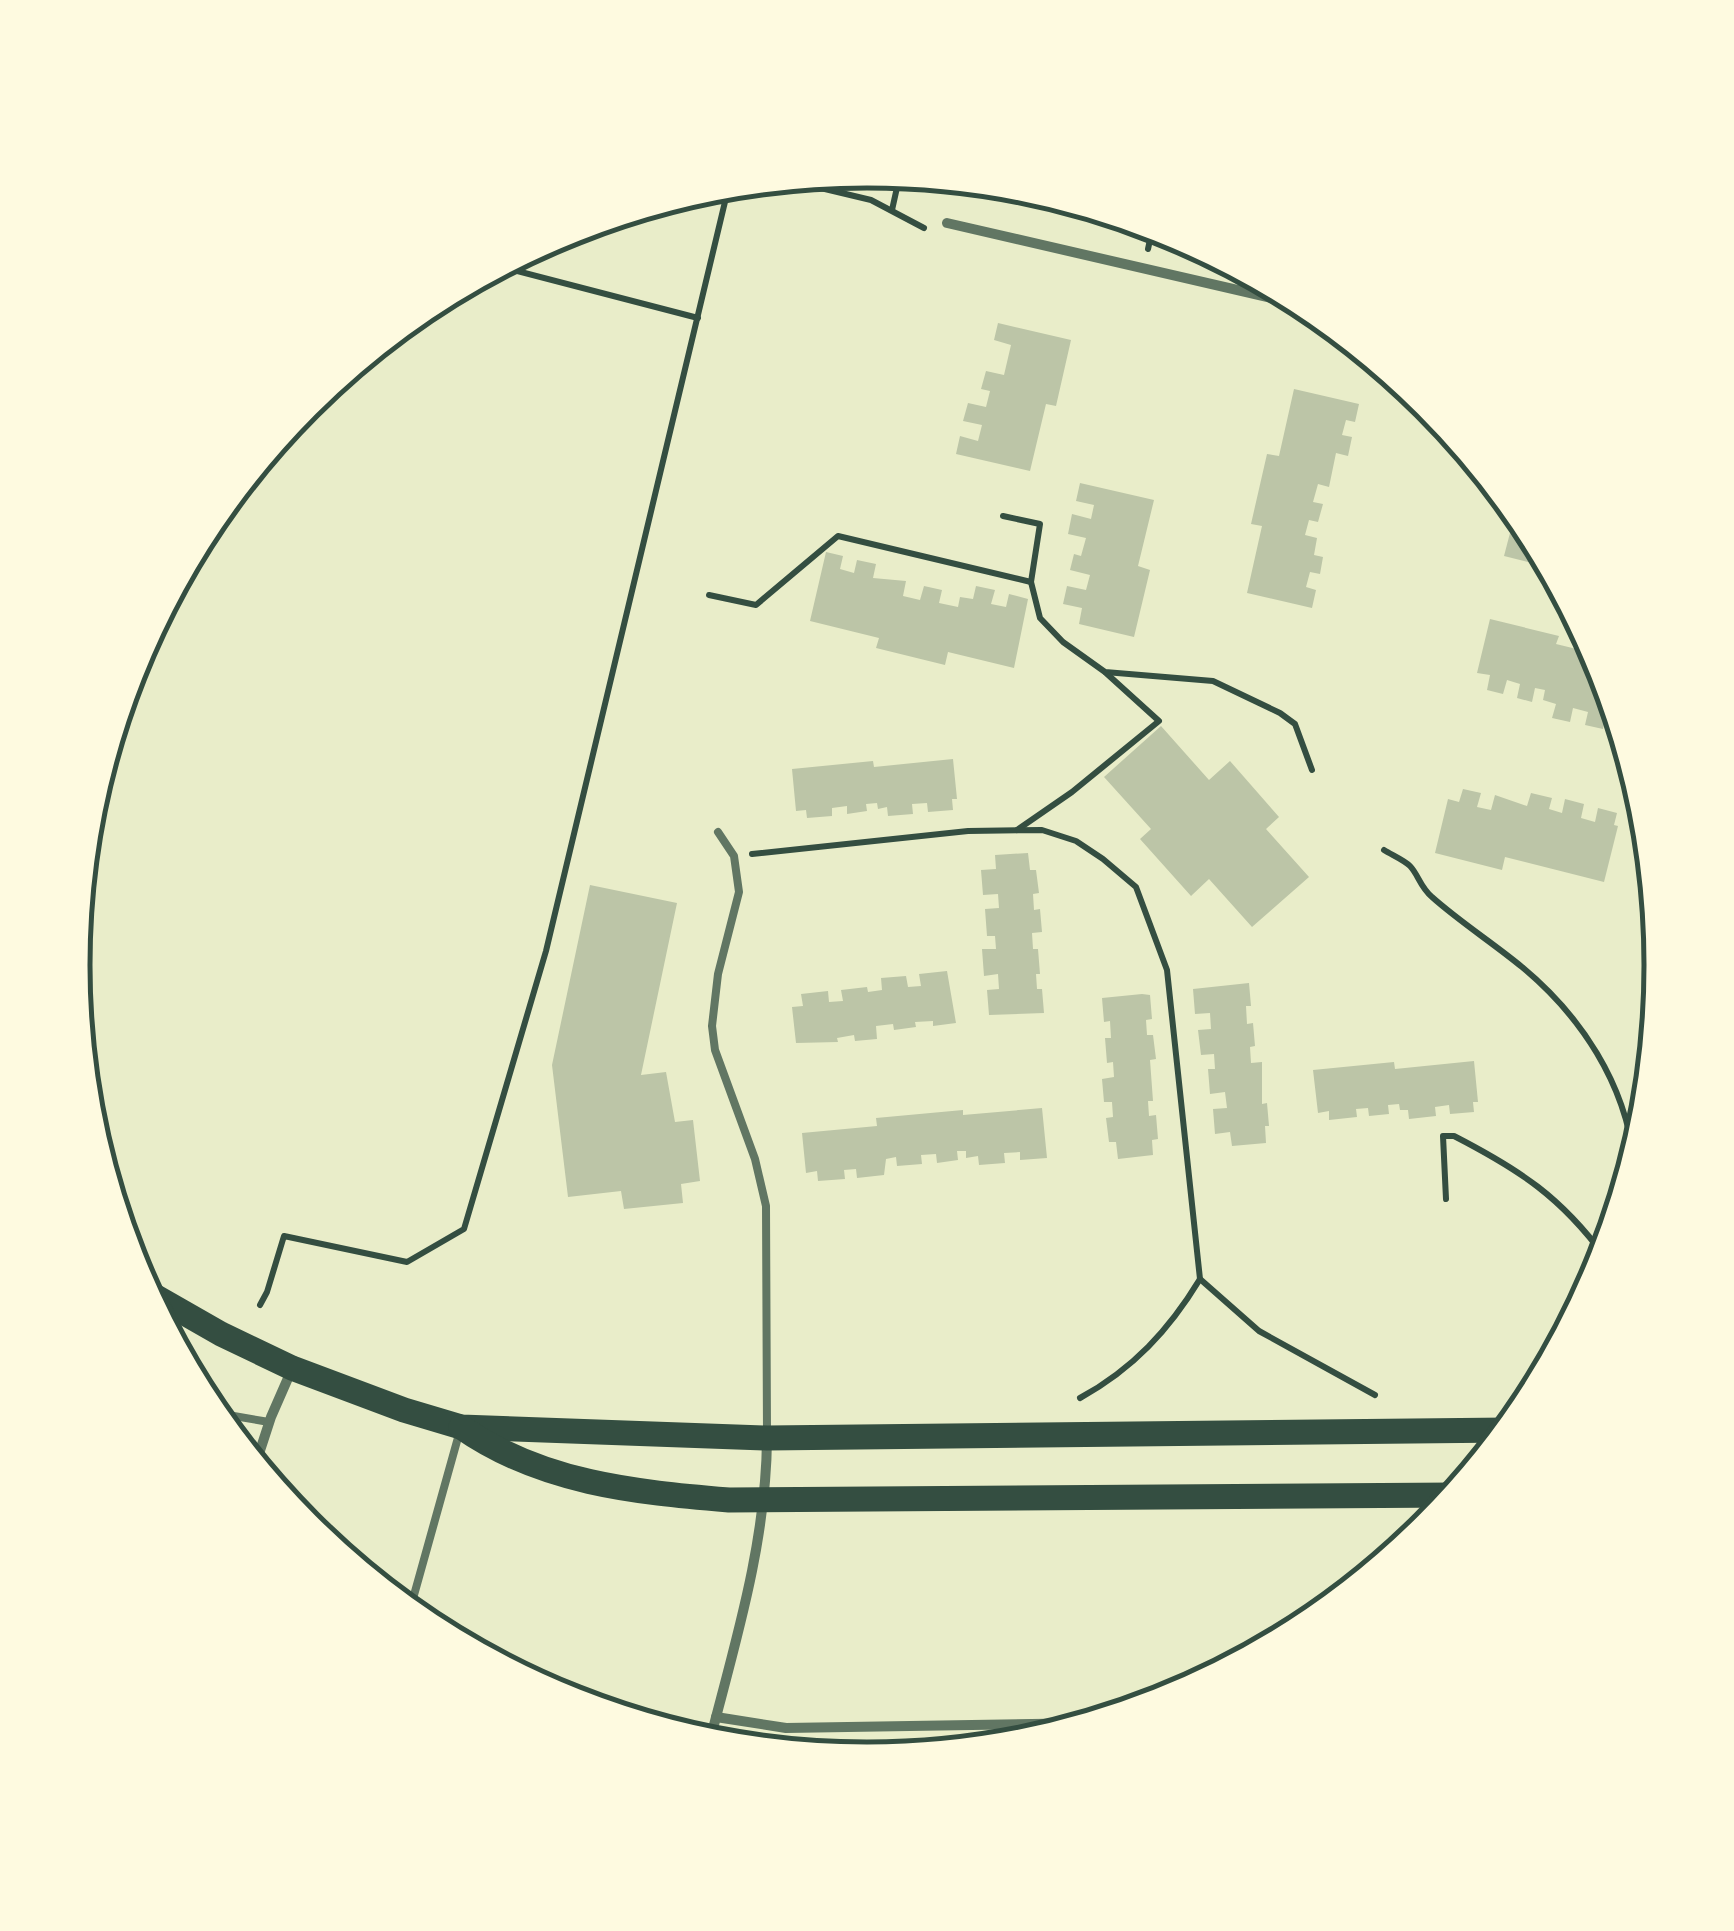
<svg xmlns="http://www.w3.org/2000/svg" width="1734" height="1931" viewBox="0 0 1734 1931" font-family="'Varela Round',sans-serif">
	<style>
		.building { fill: #bcc5a7 }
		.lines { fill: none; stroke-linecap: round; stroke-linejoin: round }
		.path { stroke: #344e41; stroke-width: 6 }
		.service { stroke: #617663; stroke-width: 8 }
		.minor { stroke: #617663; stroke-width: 10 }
		.primary { stroke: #344e41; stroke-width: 25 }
		.rim { fill: none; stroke: #344e41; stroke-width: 5 }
	</style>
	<rect width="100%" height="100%" fill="#e9edc9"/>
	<g class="building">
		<polygon points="998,323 1071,340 1056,406 1046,404 1030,471 956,454 960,436 978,441 982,425 963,421 968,403 986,407 990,391 981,389 986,371 1004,375 1011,345 994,340"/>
		<polygon points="1294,389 1359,404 1355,422 1346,420 1342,435 1352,437 1348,456 1336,453 1329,487 1318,484 1313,502 1323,504 1318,522 1309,520 1305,535 1317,538 1314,555 1323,557 1320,574 1310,572 1306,587 1316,590 1312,608 1247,593 1262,526 1251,524 1267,454 1279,456"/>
		<polygon points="1080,483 1154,500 1138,566 1150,570 1134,637 1079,624 1082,608 1063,604 1067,586 1086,590 1090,575 1070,570 1074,554 1081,556 1086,538 1068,534 1072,514 1091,519 1094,505 1076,501"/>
		<polygon points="1516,510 1528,525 1551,568 1504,556"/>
		<polygon points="826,552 843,556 840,569 854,573 857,560 876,564 873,578 906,581 903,596 920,600 924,586 942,590 939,603 958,607 960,597 973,599 976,586 995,590 991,604 1006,607 1009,594 1028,599 1014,668 948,652 945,665 876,648 879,638 810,621"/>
		<polygon points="1490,619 1559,636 1556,644 1597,654 1618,719 1606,715 1603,729 1585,725 1588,712 1573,708 1570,722 1552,718 1556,704 1543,700 1545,690 1535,688 1532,702 1517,698 1520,684 1507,680 1503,694 1487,690 1490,675 1477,673"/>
		<polygon points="1161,726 1209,780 1230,761 1279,817 1266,829 1309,877 1252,927 1209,879 1191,896 1140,839 1151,829 1104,777"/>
		<polygon points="953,759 957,799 952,799 953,810 928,812 927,803 912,804 913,814 888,816 887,807 878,809 877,803 866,804 867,811 847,814 847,806 832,808 832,816 807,818 806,810 796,811 792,769 873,761 874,767"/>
		<polygon points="1463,789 1481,793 1477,807 1491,810 1495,795 1527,806 1531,793 1552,798 1549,809 1562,813 1565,799 1584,804 1581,818 1595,822 1598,808 1617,813 1614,825 1618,826 1604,882 1505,857 1502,870 1435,853 1448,799 1459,802"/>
		<polygon points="1028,853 1030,870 1036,870 1039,893 1033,894 1034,910 1040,909 1042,932 1032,933 1033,949 1038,949 1040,974 1036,974 1037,989 1042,989 1044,1013 989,1015 987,990 999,989 998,974 984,976 982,949 996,949 995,936 987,936 985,909 999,908 998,894 983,895 981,870 996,869 995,855"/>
		<polygon points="590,885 677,903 641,1075 666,1072 675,1122 693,1120 700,1181 681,1184 683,1203 624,1209 621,1191 568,1197 552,1065"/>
		<polygon points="947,971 956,1023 933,1026 933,1021 915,1022 916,1027 894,1030 893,1024 876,1026 877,1039 855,1041 854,1035 837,1038 838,1042 796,1043 792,1007 803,1006 801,994 828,991 829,1002 843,1001 841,990 867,987 868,992 882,990 881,978 906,976 908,987 921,986 919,974"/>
		<polygon points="1249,983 1251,1006 1246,1006 1247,1024 1253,1023 1255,1046 1250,1047 1251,1063 1262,1062 1262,1104 1267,1103 1269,1126 1265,1126 1266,1143 1232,1146 1230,1132 1215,1134 1213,1109 1227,1108 1225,1092 1210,1094 1208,1069 1215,1069 1214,1054 1201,1055 1198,1030 1211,1029 1210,1013 1195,1014 1193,989"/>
		<polygon points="1142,994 1150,995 1152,1019 1146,1020 1147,1035 1153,1035 1156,1059 1150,1060 1153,1101 1148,1101 1149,1116 1156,1115 1158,1139 1152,1140 1153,1155 1118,1159 1116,1142 1109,1142 1106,1118 1113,1117 1112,1102 1104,1102 1102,1079 1114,1077 1113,1062 1107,1063 1105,1038 1111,1038 1110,1021 1104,1022 1102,998"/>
		<polygon points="1474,1061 1478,1102 1473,1102 1474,1112 1450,1114 1449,1105 1435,1107 1436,1116 1409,1119 1408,1110 1400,1110 1399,1104 1388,1105 1389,1114 1369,1116 1368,1108 1356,1109 1357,1117 1329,1120 1329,1111 1318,1113 1313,1070 1394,1062 1395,1069"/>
		<polygon points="1042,1108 1047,1158 1020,1160 1020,1152 1004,1153 1005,1163 979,1165 978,1156 966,1158 966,1151 957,1151 958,1160 937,1163 936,1154 921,1155 922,1164 897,1166 896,1157 886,1159 884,1175 857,1178 856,1169 844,1170 845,1179 818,1181 817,1171 806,1173 802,1133 877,1126 876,1118 963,1110 963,1115"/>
	</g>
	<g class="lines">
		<g class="path">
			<polyline points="783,179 871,200 924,228"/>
			<polyline points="892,210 900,174"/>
			<polyline points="1148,249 1153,226"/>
			<polyline points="498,266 698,318"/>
			<polyline points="1003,516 1040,524 1031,582 1040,618 1063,642 1105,672 1213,681 1280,713 1295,724 1312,770"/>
			<polyline points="709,595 756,605 838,536 1031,582"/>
			<polyline points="1017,830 1072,792 1159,721 1106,673"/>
			<path d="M1384,850C1392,855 1404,860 1410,866C1418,874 1420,887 1432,897C1460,922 1493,943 1522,967C1581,1016 1625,1083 1634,1160"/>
			<polyline points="752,854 968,831 1042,830 1076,841 1103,859 1136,887 1167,970 1200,1279 1259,1331 1375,1395"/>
			<path d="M1446,1199L1443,1136H1454C1520,1170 1561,1197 1605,1257"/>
			<polyline points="260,1305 267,1292 284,1236 407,1262 464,1229 546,951 729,185"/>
			<path d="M1080,1398C1133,1369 1169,1330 1200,1279"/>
		</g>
		<g class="service">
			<polyline points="718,832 734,856 739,892 718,974 712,1026 715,1050 755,1159 766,1206 767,1434"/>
			<polyline points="216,1418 228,1415 269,1422"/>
			<polyline points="409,1613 459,1434"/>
		</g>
		<g class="minor">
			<polyline points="947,223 1311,307"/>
			<polyline points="255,1466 271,1417 292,1369"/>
			<polyline points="716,1717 786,1728 1095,1723"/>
			<path d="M709,1744C735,1643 766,1544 767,1439"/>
		</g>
		<g class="primary">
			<polyline points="144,1290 221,1334 292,1368 404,1410 461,1427 767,1438 1508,1430"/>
			<path d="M461,1427C541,1483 634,1492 729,1500L1455,1495"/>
		</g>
	</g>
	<path d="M0 0H1734V1931H0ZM90 965a777 777 0 1 1 1554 0a777 777 0 1 1-1554 0Z" fill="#fefae0" fill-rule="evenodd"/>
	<path class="rim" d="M90 965a777 777 0 1 1 1554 0a777 777 0 1 1-1554 0Z"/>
</svg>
